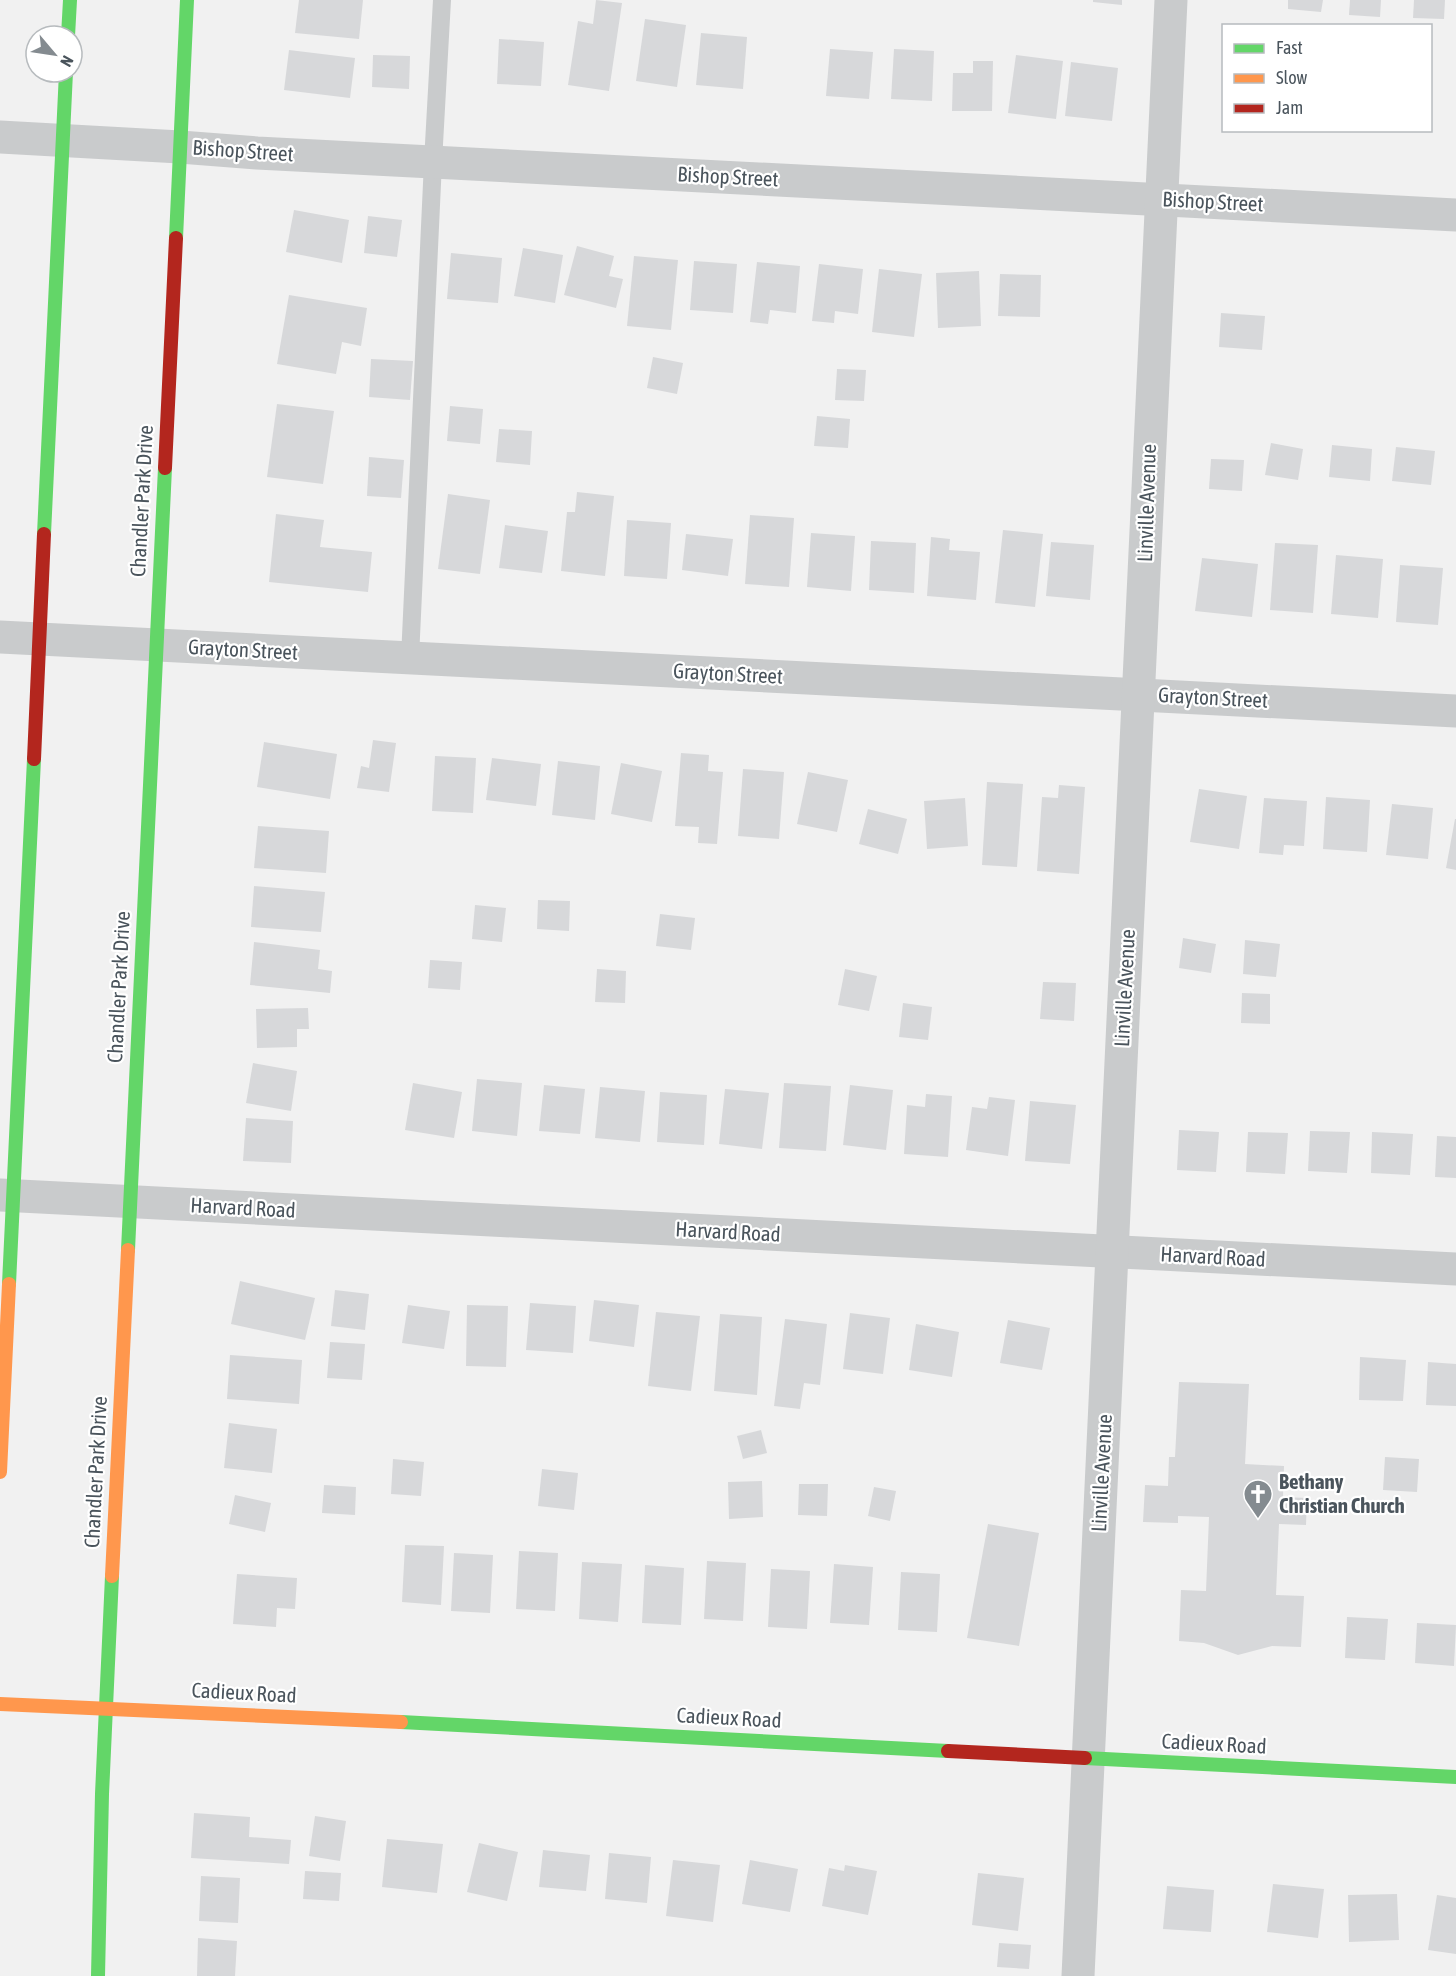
<svg xmlns="http://www.w3.org/2000/svg" width="1456" height="1976" viewBox="0 0 1456 1976" font-family="'Asap Condensed',sans-serif">
	<style>
		.building { fill: #d7d8da }
		.lines { fill: none; stroke-linecap: round; stroke-linejoin: round }
		.lane { stroke: #c9cbcc; stroke-width: 18 }
		.street { stroke: #c9cbcc; stroke-width: 33 }
		.fast { stroke: #63d668; stroke-width: 14 }
		.slow { stroke: #ff974d; stroke-width: 14 }
		.jam { stroke: #b3261e; stroke-width: 14 }
		.labels { text-anchor: middle; stroke-width: 4.5; stroke-linejoin: round; paint-order: stroke }
		.street-label { font-size: 21px; fill: #4a545c; stroke: #fff }
		.poi-label { font-size: 21px; font-weight: bold; fill: #4a545c; stroke: #fff; text-anchor: start }
	</style>
	<rect width="100%" height="100%" fill="#f1f1f1"/>
	<g class="building">
		<polygon points="299,0 363,0 359,39 295,33"/>
		<polygon points="596,0 622,3 609,91 568,85 578,21 593,24"/>
		<polygon points="1093,0 1122,0 1122,5 1093,2"/>
		<polygon points="1288,0 1323,0 1321,12 1288,9"/>
		<polygon points="1350,0 1381,0 1380,17 1349,15"/>
		<polygon points="1414,0 1445,0 1444,19 1413,18"/>
		<polygon points="645,19 686,25 677,87 636,81"/>
		<polygon points="701,33 747,37 743,89 696,85"/>
		<polygon points="499,39 544,42 541,86 497,84"/>
		<polygon points="830,49 873,52 869,99 826,96"/>
		<polygon points="894,49 934,51 932,101 891,99"/>
		<polygon points="289,50 355,58 350,98 284,90"/>
		<polygon points="373,55 410,56 409,89 372,87"/>
		<polygon points="1016,55 1063,61 1056,119 1008,113"/>
		<polygon points="973,61 993,61 992,111 952,111 953,73 973,73"/>
		<polygon points="1071,62 1118,68 1112,121 1065,116"/>
		<polygon points="294,210 349,220 342,263 286,252"/>
		<polygon points="368,216 402,220 397,257 364,253"/>
		<polygon points="577,246 614,256 609,276 623,279 616,308 564,295"/>
		<polygon points="523,248 563,255 555,303 514,296"/>
		<polygon points="451,253 502,258 498,303 447,299"/>
		<polygon points="634,256 678,260 671,330 627,326"/>
		<polygon points="694,261 737,264 733,313 690,310"/>
		<polygon points="757,262 800,266 796,313 770,310 768,324 750,322"/>
		<polygon points="819,264 863,269 858,314 835,311 834,323 812,321"/>
		<polygon points="879,269 922,274 914,337 872,332"/>
		<polygon points="979,271 981,326 938,328 936,273"/>
		<polygon points="1000,274 1041,275 1040,317 998,316"/>
		<polygon points="289,295 367,308 361,346 342,342 336,374 277,364"/>
		<polygon points="1221,313 1265,316 1262,350 1219,347"/>
		<polygon points="653,357 683,363 677,394 647,388"/>
		<polygon points="371,359 413,361 410,400 369,397"/>
		<polygon points="837,369 866,370 864,401 835,400"/>
		<polygon points="277,404 334,411 323,484 267,477"/>
		<polygon points="450,406 483,409 480,444 447,441"/>
		<polygon points="817,416 850,419 848,448 814,446"/>
		<polygon points="499,429 532,431 530,465 496,462"/>
		<polygon points="1271,443 1303,449 1298,480 1265,475"/>
		<polygon points="1332,445 1372,449 1370,481 1329,477"/>
		<polygon points="1396,447 1435,451 1431,485 1392,481"/>
		<polygon points="369,457 404,460 401,498 367,496"/>
		<polygon points="1211,459 1244,460 1242,491 1209,489"/>
		<polygon points="577,492 614,496 605,576 561,571 567,512 575,512"/>
		<polygon points="448,494 490,500 480,574 438,569"/>
		<polygon points="276,514 324,520 320,547 372,552 368,592 269,582"/>
		<polygon points="750,515 794,518 789,587 745,584"/>
		<polygon points="627,520 671,523 667,579 624,576"/>
		<polygon points="505,525 548,531 542,573 499,568"/>
		<polygon points="1003,530 1043,534 1035,607 995,603"/>
		<polygon points="811,533 855,536 851,591 807,587"/>
		<polygon points="686,534 733,539 728,576 682,570"/>
		<polygon points="931,537 950,539 949,550 980,552 976,600 927,596"/>
		<polygon points="871,541 916,543 914,593 869,590"/>
		<polygon points="1051,542 1094,545 1090,600 1046,596"/>
		<polygon points="1275,543 1318,545 1313,613 1270,610"/>
		<polygon points="1336,555 1383,559 1378,618 1331,614"/>
		<polygon points="1202,558 1258,564 1252,617 1195,611"/>
		<polygon points="1400,565 1443,568 1438,625 1396,622"/>
		<polygon points="373,740 396,743 389,792 357,788 361,766 369,768"/>
		<polygon points="264,742 337,754 330,799 257,787"/>
		<polygon points="681,753 709,755 708,771 723,772 717,844 698,843 699,827 675,826"/>
		<polygon points="435,756 476,758 473,813 432,811"/>
		<polygon points="492,758 541,764 536,806 486,800"/>
		<polygon points="558,761 600,766 595,820 552,815"/>
		<polygon points="621,763 662,771 652,822 611,814"/>
		<polygon points="743,769 784,772 779,839 738,836"/>
		<polygon points="808,772 848,780 837,832 797,824"/>
		<polygon points="987,782 1023,784 1017,867 982,865"/>
		<polygon points="1059,785 1085,787 1079,874 1037,871 1042,797 1058,798"/>
		<polygon points="1199,789 1247,796 1239,849 1190,842"/>
		<polygon points="1326,797 1370,800 1367,852 1323,849"/>
		<polygon points="965,798 968,846 927,849 924,801"/>
		<polygon points="1264,798 1307,801 1304,846 1284,845 1283,855 1259,853"/>
		<polygon points="1392,804 1433,808 1428,859 1386,855"/>
		<polygon points="868,809 907,819 898,854 859,844"/>
		<polygon points="1455,819 1456,819 1456,870 1446,868"/>
		<polygon points="258,826 329,831 326,873 254,868"/>
		<polygon points="254,886 325,892 321,932 251,927"/>
		<polygon points="538,900 570,901 569,931 537,929"/>
		<polygon points="475,905 506,908 502,942 472,939"/>
		<polygon points="660,914 695,918 691,950 656,946"/>
		<polygon points="1183,938 1216,944 1211,973 1179,968"/>
		<polygon points="1245,940 1280,944 1276,977 1243,974"/>
		<polygon points="254,942 320,950 318,969 332,971 330,993 250,985"/>
		<polygon points="430,960 462,962 460,990 428,988"/>
		<polygon points="597,969 626,971 625,1003 595,1002"/>
		<polygon points="845,969 877,976 869,1011 838,1005"/>
		<polygon points="1043,982 1076,983 1074,1021 1040,1019"/>
		<polygon points="1242,993 1270,994 1270,1024 1241,1023"/>
		<polygon points="903,1003 932,1007 928,1040 899,1037"/>
		<polygon points="308,1008 309,1029 297,1029 297,1047 257,1048 256,1009"/>
		<polygon points="253,1063 297,1071 291,1111 246,1103"/>
		<polygon points="477,1079 522,1083 517,1136 472,1131"/>
		<polygon points="413,1083 462,1092 454,1138 405,1130"/>
		<polygon points="784,1083 831,1086 826,1151 779,1148"/>
		<polygon points="544,1085 585,1089 580,1134 539,1131"/>
		<polygon points="850,1085 893,1090 886,1150 843,1145"/>
		<polygon points="600,1087 645,1091 640,1142 595,1138"/>
		<polygon points="725,1089 769,1093 762,1149 719,1144"/>
		<polygon points="660,1092 707,1095 704,1145 657,1142"/>
		<polygon points="926,1094 952,1096 948,1157 904,1154 907,1105 925,1107"/>
		<polygon points="989,1097 1015,1100 1008,1156 966,1150 972,1107 987,1109"/>
		<polygon points="1030,1101 1076,1105 1070,1164 1025,1161"/>
		<polygon points="246,1118 293,1121 291,1163 243,1161"/>
		<polygon points="1179,1130 1219,1132 1216,1172 1177,1170"/>
		<polygon points="1310,1131 1350,1132 1347,1173 1308,1171"/>
		<polygon points="1248,1132 1288,1133 1285,1174 1246,1172"/>
		<polygon points="1372,1132 1413,1134 1410,1175 1371,1173"/>
		<polygon points="1437,1136 1456,1137 1456,1178 1435,1177"/>
		<polygon points="240,1281 315,1298 305,1340 231,1324"/>
		<polygon points="335,1290 369,1294 365,1330 331,1326"/>
		<polygon points="594,1300 639,1305 634,1347 589,1341"/>
		<polygon points="530,1303 576,1306 573,1353 526,1350"/>
		<polygon points="408,1305 450,1311 444,1349 402,1343"/>
		<polygon points="467,1305 508,1306 506,1367 466,1366"/>
		<polygon points="656,1312 700,1316 691,1391 648,1386"/>
		<polygon points="850,1313 890,1318 883,1374 843,1369"/>
		<polygon points="720,1314 762,1317 757,1395 714,1391"/>
		<polygon points="785,1319 827,1324 820,1385 804,1383 800,1409 774,1406"/>
		<polygon points="1008,1320 1050,1328 1042,1370 1000,1363"/>
		<polygon points="916,1324 959,1332 952,1377 909,1370"/>
		<polygon points="330,1342 365,1344 362,1380 327,1378"/>
		<polygon points="230,1355 302,1360 299,1404 227,1399"/>
		<polygon points="1360,1357 1406,1360 1403,1401 1359,1400"/>
		<polygon points="1428,1362 1456,1364 1456,1406 1426,1405"/>
		<polygon points="1179,1382 1249,1384 1245,1464 1284,1466 1283,1497 1307,1498 1306,1525 1279,1524 1276,1595 1304,1596 1301,1647 1272,1646 1238,1655 1204,1643 1179,1641 1181,1590 1206,1591 1209,1517 1178,1516 1178,1523 1143,1522 1145,1485 1168,1486 1169,1457 1175,1457"/>
		<polygon points="229,1423 277,1429 272,1473 224,1468"/>
		<polygon points="761,1430 767,1453 743,1459 737,1436"/>
		<polygon points="1385,1457 1419,1459 1417,1492 1383,1490"/>
		<polygon points="393,1459 424,1462 421,1496 391,1494"/>
		<polygon points="542,1469 578,1473 574,1510 538,1506"/>
		<polygon points="762,1481 763,1517 729,1519 728,1482"/>
		<polygon points="799,1484 828,1484 827,1516 798,1515"/>
		<polygon points="324,1485 356,1487 355,1515 322,1513"/>
		<polygon points="874,1487 896,1491 890,1521 868,1516"/>
		<polygon points="235,1495 271,1503 265,1532 229,1524"/>
		<polygon points="988,1524 1039,1533 1019,1646 967,1638"/>
		<polygon points="405,1545 444,1546 441,1605 402,1602"/>
		<polygon points="519,1551 558,1553 555,1611 516,1609"/>
		<polygon points="454,1553 493,1555 490,1613 451,1611"/>
		<polygon points="707,1561 746,1563 743,1621 704,1619"/>
		<polygon points="582,1562 622,1564 618,1622 579,1619"/>
		<polygon points="834,1564 873,1567 869,1625 830,1623"/>
		<polygon points="645,1565 684,1568 681,1625 642,1623"/>
		<polygon points="771,1569 810,1571 807,1629 768,1627"/>
		<polygon points="901,1572 940,1574 937,1632 898,1630"/>
		<polygon points="237,1574 297,1578 295,1609 277,1608 276,1627 233,1624"/>
		<polygon points="1347,1617 1388,1619 1385,1660 1345,1658"/>
		<polygon points="1417,1623 1456,1625 1454,1666 1415,1663"/>
		<polygon points="194,1813 250,1817 249,1837 291,1840 289,1864 191,1858"/>
		<polygon points="315,1816 346,1821 340,1861 309,1856"/>
		<polygon points="387,1839 443,1844 437,1893 382,1887"/>
		<polygon points="479,1843 518,1852 507,1901 467,1892"/>
		<polygon points="543,1850 590,1855 586,1891 539,1887"/>
		<polygon points="609,1853 651,1857 647,1903 605,1899"/>
		<polygon points="673,1860 720,1865 713,1922 666,1916"/>
		<polygon points="750,1860 798,1869 790,1912 742,1904"/>
		<polygon points="845,1865 877,1871 868,1915 822,1906 829,1868 844,1871"/>
		<polygon points="305,1871 341,1873 339,1901 303,1899"/>
		<polygon points="978,1873 1024,1878 1018,1931 972,1925"/>
		<polygon points="201,1876 240,1878 238,1923 199,1921"/>
		<polygon points="1273,1884 1324,1889 1318,1938 1267,1932"/>
		<polygon points="1167,1886 1214,1890 1211,1932 1163,1929"/>
		<polygon points="1397,1894 1399,1940 1349,1942 1348,1895"/>
		<polygon points="1437,1895 1456,1898 1456,1954 1428,1950"/>
		<polygon points="198,1938 237,1941 235,1976 197,1976"/>
		<polygon points="999,1943 1031,1945 1029,1969 997,1967"/>
	</g>
	<g class="lines">
		<polyline class="lane" points="410,658 433,162 442,0"/>
		<g class="street">
			<polyline points="0,137 180,147 257,153 1456,215"/>
			<polyline points="0,637 1456,711"/>
			<polyline points="0,1195 1456,1269"/>
			<polyline points="1078,1976 1171,0"/>
		</g>
		<g class="fast">
			<polyline points="68,36 70,0"/>
			<polyline points="176,238 187,0"/>
			<polyline points="44,534 66,72"/>
			<polyline points="128,1250 165,468"/>
			<polyline points="9,1284 34,759"/>
			<polyline points="401,1722 948,1751"/>
			<polyline points="1085,1758 1456,1777"/>
			<polyline points="98,1976 102,1794 112,1576"/>
		</g>
		<g class="slow">
			<polyline points="0,1472 9,1284"/>
			<polyline points="112,1576 128,1250"/>
			<polyline points="0,1704 401,1722"/>
		</g>
		<g class="jam">
			<polyline points="165,468 176,238"/>
			<polyline points="34,759 44,534"/>
			<polyline points="948,1751 1085,1758"/>
		</g>
	</g>
	<defs>
		<g id="church-pin" transform="scale(1.5)"><path d="M0 17L-7.5 6A9.5 9.5 0 1 1 7.5 6Z" fill="#848b90" stroke="#fff"/><path d="M-1.2-6h2.4v3.5h3.3v2.4h-3.3V6h-2.4V-.1h-3.3v-2.4h3.3Z" fill="#fff"/></g>
	</defs>
	<g fill-rule="evenodd">
		<use href="#church-pin" x="1258" y="1494"/>
	</g>
	<g class="labels">
		<g class="street-label">
			<text transform="translate(243 151) rotate(4)" y="7">Bishop Street</text>
			<text transform="translate(728 177) rotate(3)" y="7">Bishop Street</text>
			<text transform="translate(1213 202) rotate(3)" y="7">Bishop Street</text>
			<text transform="translate(142 501) rotate(-87)" y="7">Chandler Park Drive</text>
			<text transform="translate(1147 503) rotate(-88)" y="7">Linville Avenue</text>
			<text transform="translate(243 650) rotate(3)" y="7">Grayton Street</text>
			<text transform="translate(728 674) rotate(3)" y="7">Grayton Street</text>
			<text transform="translate(1213 698) rotate(3)" y="7">Grayton Street</text>
			<text transform="translate(119 987) rotate(-87)" y="7">Chandler Park Drive</text>
			<text transform="translate(1125 988) rotate(-87)" y="7">Linville Avenue</text>
			<text transform="translate(243 1208) rotate(3)" y="7">Harvard Road</text>
			<text transform="translate(728 1232) rotate(3)" y="7">Harvard Road</text>
			<text transform="translate(1213 1257) rotate(3)" y="7">Harvard Road</text>
			<text transform="translate(96 1472) rotate(-87)" y="7">Chandler Park Drive</text>
			<text transform="translate(1102 1473) rotate(-87)" y="7">Linville Avenue</text>
			<text transform="translate(244 1693) rotate(3)" y="7">Cadieux Road</text>
			<text transform="translate(729 1718) rotate(3)" y="7">Cadieux Road</text>
			<text transform="translate(1214 1744) rotate(3)" y="7">Cadieux Road</text>
		</g>
		<g class="poi-label">
			<text x="1279" y="1489">Bethany<tspan x="1279" dy="24">Christian Church</tspan></text>
		</g>
	</g>
	<rect x="1222" y="24" width="210" height="108" fill="#ffffff" stroke="#b7bbbe" stroke-width="1.5"/>
	<rect x="1234" y="44" width="30" height="9" fill="#63d668" stroke="#b7bbbe" stroke-width="1.5"/>
	<text x="1276" y="54" font-size="18" fill="#4a545c">Fast</text>
	<rect x="1234" y="74" width="30" height="9" fill="#ff974d" stroke="#b7bbbe" stroke-width="1.5"/>
	<text x="1276" y="84" font-size="18" fill="#4a545c">Slow</text>
	<rect x="1234" y="104" width="30" height="9" fill="#b3261e" stroke="#b7bbbe" stroke-width="1.5"/>
	<text x="1276" y="114" font-size="18" fill="#4a545c">Jam</text>
	<g transform="translate(54 54) rotate(119)"><circle r="28" fill="#ffffff" stroke="#b7bbbe" stroke-width="1.5"/>
	<path d="M0-4.5L10 22L0 15L-10 22Z" fill="#848b90"/>
	<text y="-9" font-size="16" font-weight="bold" text-anchor="middle" fill="#4a545c">N</text>
	</g>
</svg>
